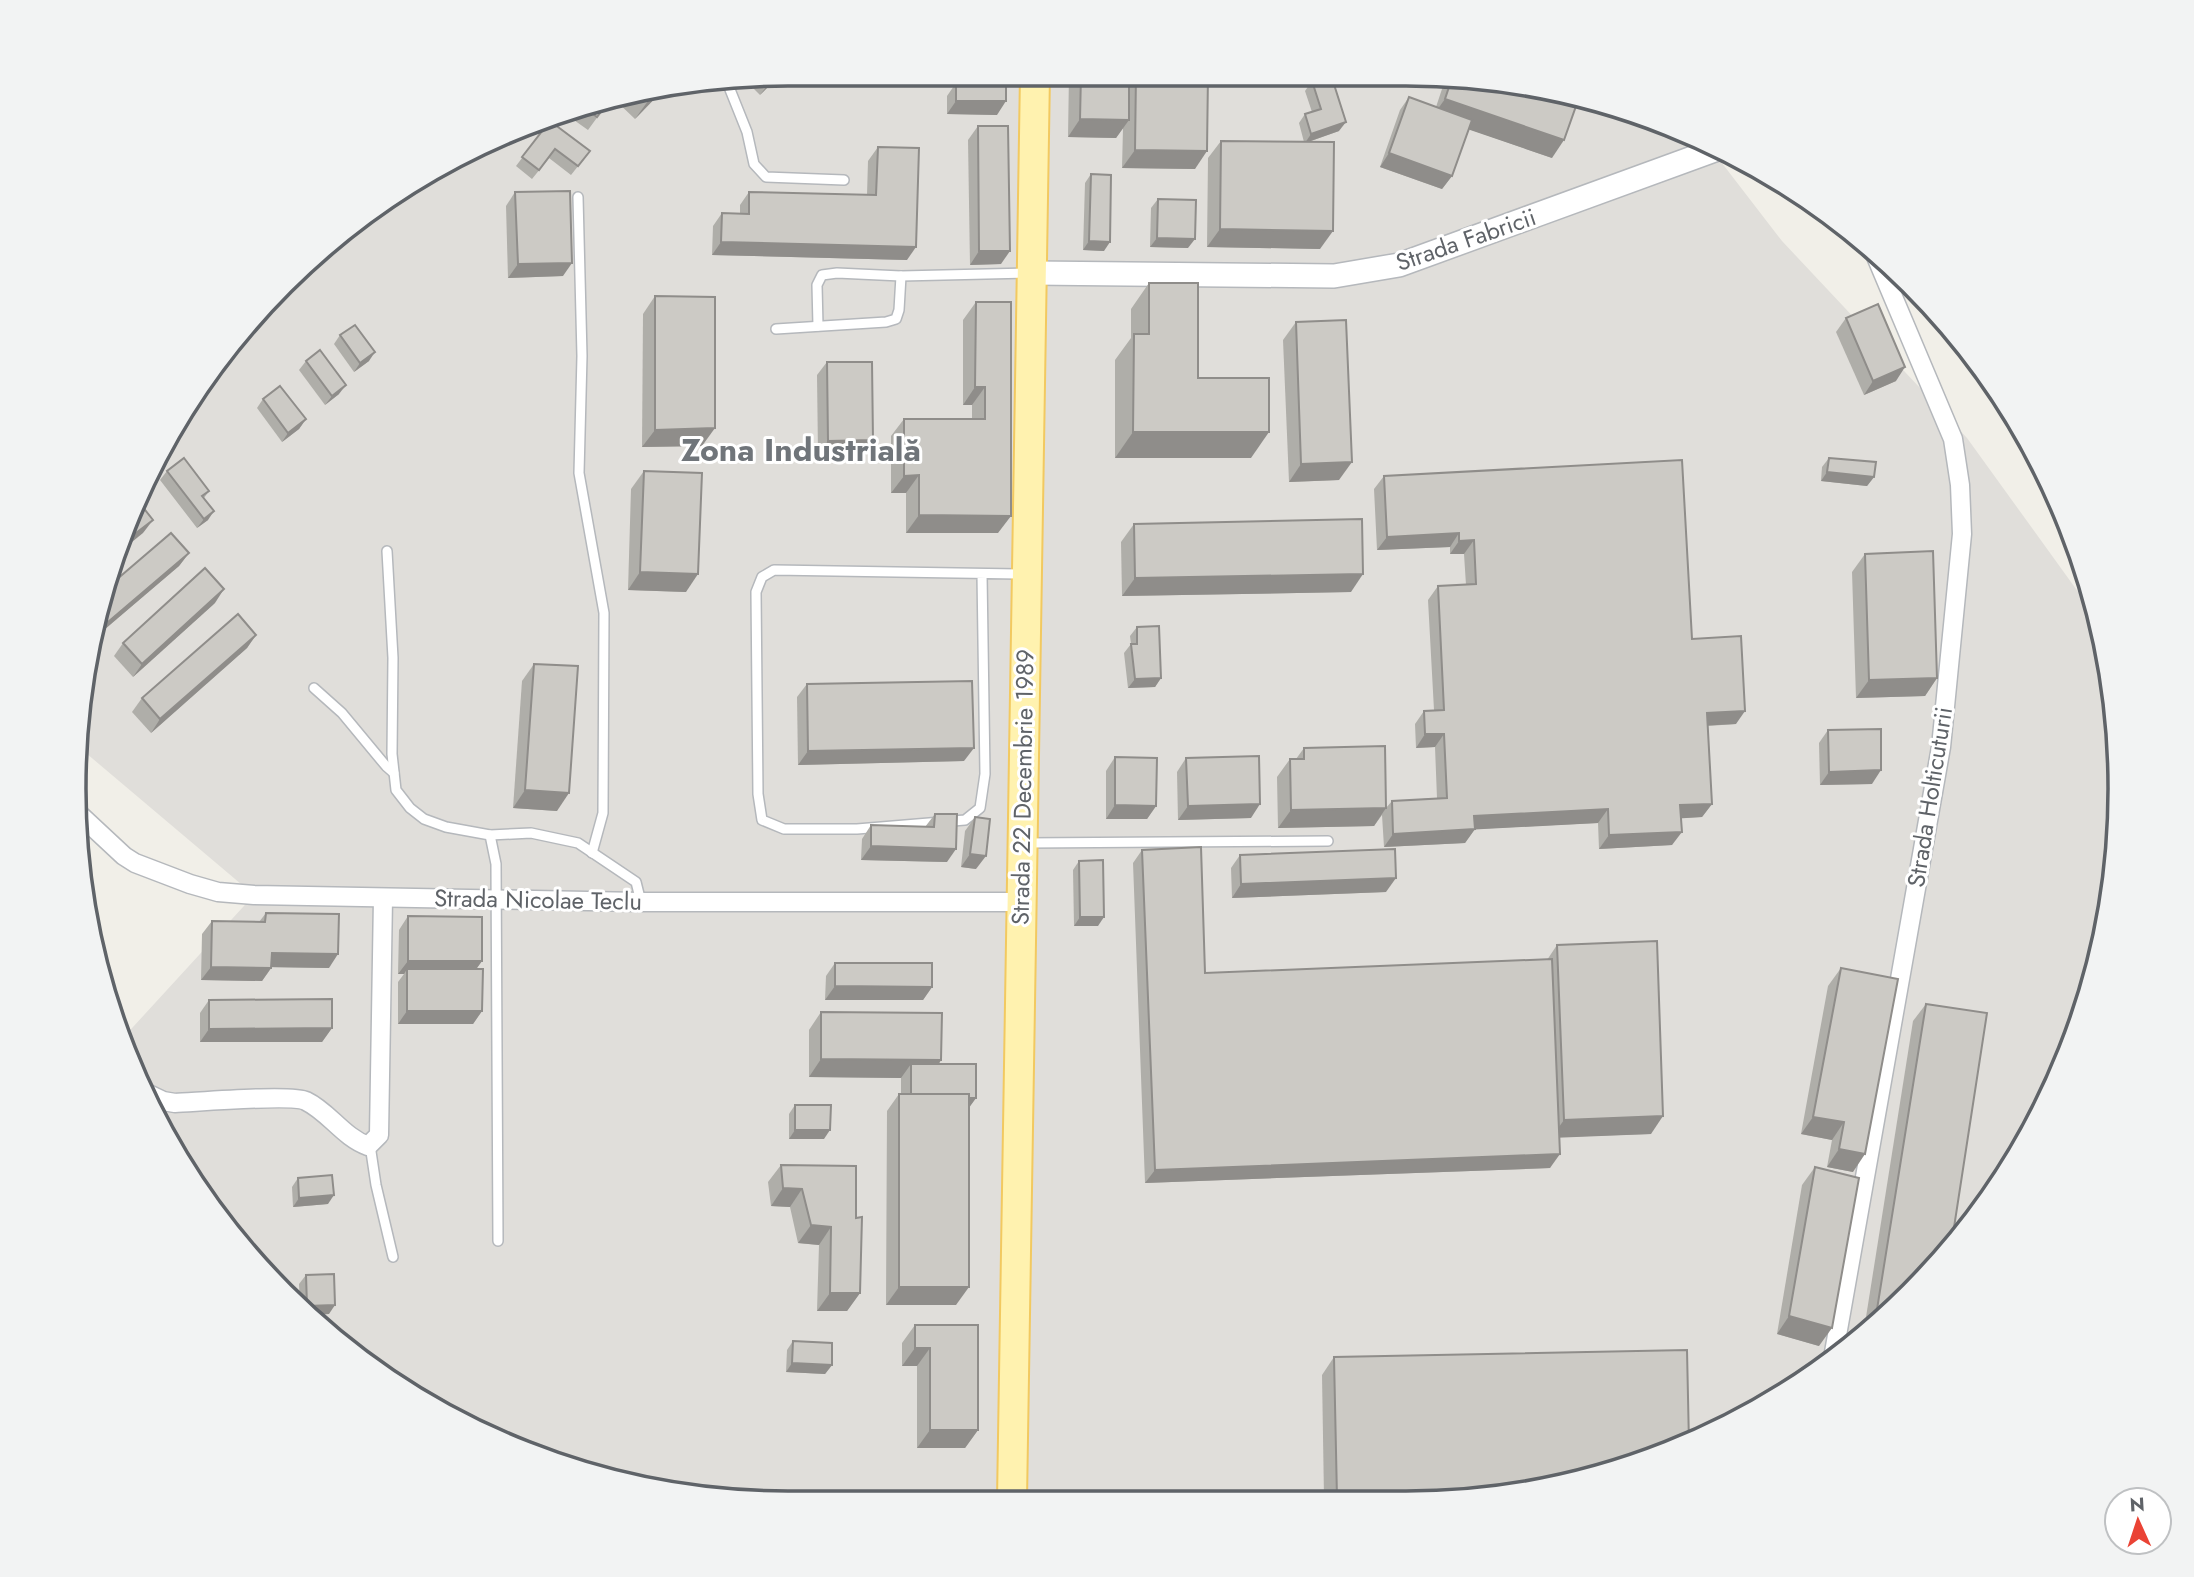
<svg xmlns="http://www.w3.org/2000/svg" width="2194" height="1577" viewBox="0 0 2194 1577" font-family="Jost,sans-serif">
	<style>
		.industrial { fill: #e0deda }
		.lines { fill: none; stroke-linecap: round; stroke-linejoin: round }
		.service-casing { stroke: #b5b8bc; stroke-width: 12 }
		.minor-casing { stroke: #b5b8bc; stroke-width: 21 }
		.tertiary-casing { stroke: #b5b8bc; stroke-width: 26 }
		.primary-casing { stroke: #f2c960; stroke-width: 32 }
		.service { stroke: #fff; stroke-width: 9 }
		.minor { stroke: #fff; stroke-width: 18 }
		.tertiary { stroke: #fff; stroke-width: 23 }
		.primary { stroke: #fff2af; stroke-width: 28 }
		.wall { fill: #afaea9 }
		.shaded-wall { fill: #8f8d8a }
		.building { fill: #cccac5; stroke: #8f8d8a; stroke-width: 2 }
		.labels { text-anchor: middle; stroke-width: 6; stroke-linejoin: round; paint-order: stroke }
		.street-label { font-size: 24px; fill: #5f6368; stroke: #fff }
		.district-label { font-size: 32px; font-weight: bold; fill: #70757a; stroke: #fff }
		.rim { fill: none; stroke: #5f6368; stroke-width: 3.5 }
	</style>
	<rect width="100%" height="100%" fill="#f1efe8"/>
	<polygon class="industrial" points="789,74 1406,74 1545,87 1679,128 1705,141 1782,241 1967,438 2089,607 2092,598 2114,696 2119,836 2096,974 2047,1105 1972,1224 1877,1326 1763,1408 1679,1449 1499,1497 742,1502 604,1479 472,1430 353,1355 251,1260 147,1104 122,1039 254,895 80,748 80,695 98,603 147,473 251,317 392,194 515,128 603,98"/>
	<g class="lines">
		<g class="service-casing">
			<g id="service">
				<polyline points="727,82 747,132 754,164 766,177 844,180"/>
				<polyline points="578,197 582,356 579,473 604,613 603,813 592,853"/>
				<polyline points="818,326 817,285 822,275 837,273 901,276 1028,273"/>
				<polyline points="776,329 886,322 896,319 899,310 901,276"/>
				<polyline points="387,551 393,658 392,754 396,790 410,808 424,819 446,827 490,835 496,864 498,1241"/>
				<polyline points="982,574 985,774 980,808 965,820 857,829 784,829 762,820 758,794 756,592 762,577 774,570 1025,574"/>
				<polyline points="314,688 342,713 386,766 394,773"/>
				<polyline points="490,835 531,833 578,843 636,882 641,902"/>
				<polyline points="1027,843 1328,841"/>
				<polyline points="370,1145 376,1185 393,1257"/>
			</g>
		</g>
		<g class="minor-casing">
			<g id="minor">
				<polyline points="80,815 124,856 135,863 190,884 218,892 254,895 641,902 1021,902"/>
				<path d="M142,1091L163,1101L175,1103C198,1102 292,1094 306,1101C329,1112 343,1137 368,1146L379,1135L383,898"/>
				<polyline points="1833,1358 1941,747 1962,534 1960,485 1953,439 1872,247"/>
			</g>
		</g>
		<g class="tertiary-casing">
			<polyline id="tertiary" points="1033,273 1334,276 1399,265 1720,148"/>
		</g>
		<g class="primary-casing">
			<polyline id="primary" points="1012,1500 1035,74"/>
		</g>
		<use href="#service" class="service"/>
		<use href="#minor" class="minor"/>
		<use href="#tertiary" class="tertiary"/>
		<use href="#primary" class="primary"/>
	</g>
	<g class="wall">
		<polygon points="959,74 995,74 997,115 947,114 947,96 956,83 959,83"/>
		<polygon points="1069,74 1208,74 1195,169 1122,168 1123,128 1116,138 1068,137"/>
		<polygon points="780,75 760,95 744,79"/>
		<polygon points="1446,77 1511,84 1552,158 1469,129 1452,176 1442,189 1380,167 1400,110 1409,97 1436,107"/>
		<polygon points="1312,81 1339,131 1308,142 1320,249 1207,247 1208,158 1221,141 1304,142 1299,123 1305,114 1312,112 1305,91"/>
		<polygon points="663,90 635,119 612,97 588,130 564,113 556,123 548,117 603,98"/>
		<polygon points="550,121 590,151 571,175 549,158 532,179 516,166"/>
		<polygon points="978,126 1001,264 970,265 968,140"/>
		<polygon points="482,145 471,159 466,154"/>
		<polygon points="878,147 907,260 712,255 713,226 722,213 740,214 740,205 749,192 867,195 868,161"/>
		<polygon points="1091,174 1104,251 1083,250 1085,183"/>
		<polygon points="515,192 563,276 508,278 506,206"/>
		<polygon points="1158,199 1188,248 1150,247 1151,208"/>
		<polygon points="1149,283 1198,378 1251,458 1115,458 1115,360 1131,338 1131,309"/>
		<polygon points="655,296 702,446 642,447 643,314"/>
		<polygon points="976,302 1011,302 998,533 906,533 906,493 891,493 891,436 904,419 972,419 972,405 963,405 963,320"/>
		<polygon points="1846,318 1896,381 1864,395 1836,332"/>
		<polygon points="1296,322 1339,480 1289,482 1283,340"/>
		<polygon points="340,335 369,361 354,372 334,344"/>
		<polygon points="306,361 339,394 325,405 299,370"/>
		<polygon points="827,362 864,454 818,454 817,375"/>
		<polygon points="263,399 306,419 299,429 282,442 257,408"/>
		<polygon points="1829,458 1874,477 1867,486 1821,481 1822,467"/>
		<polygon points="167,471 209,491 204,498 208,520 197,528 160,480"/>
		<polygon points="644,471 686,592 628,590 631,489"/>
		<polygon points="1384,476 1692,639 1736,724 1708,726 1712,804 1702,817 1681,818 1672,845 1599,849 1598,823 1475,829 1465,843 1384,847 1382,815 1374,826 1278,828 1277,777 1290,759 1296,759 1304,748 1386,808 1392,801 1437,798 1435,747 1416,748 1415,724 1424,711 1434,710 1428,600 1438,586 1466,585 1464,554 1450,554 1450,547 1377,550 1374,489"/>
		<polygon points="1134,524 1351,592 1122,596 1121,542"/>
		<polygon points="189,553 179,566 98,635 93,629 98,603"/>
		<polygon points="1865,554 1937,678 1925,696 1856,698 1852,572"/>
		<polygon points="215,603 133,677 114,656 123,643"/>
		<polygon points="1137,627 1161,678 1155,687 1128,688 1124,653 1131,644 1130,636"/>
		<polygon points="256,635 247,648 151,733 132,712 142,698"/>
		<polygon points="534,664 557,811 513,808 522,681"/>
		<polygon points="807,684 964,761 798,765 797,697"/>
		<polygon points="1828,730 1872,784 1820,785 1819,743"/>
		<polygon points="1115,757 1156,806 1147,819 1106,819 1106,771"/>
		<polygon points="1186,758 1251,818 1178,820 1177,772"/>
		<polygon points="935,814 947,862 861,860 862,839 871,825 925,827"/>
		<polygon points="975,817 976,869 961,867 965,831"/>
		<polygon points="1142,850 1205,973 1547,960 1557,945 1651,1134 1559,1137 1550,1168 1145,1183 1133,863"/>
		<polygon points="1240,855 1386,892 1232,898 1231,868"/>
		<polygon points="1079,861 1098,926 1074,926 1073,870"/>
		<polygon points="2108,904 2103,934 2100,934"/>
		<polygon points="266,913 329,968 272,967 262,981 201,980 202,934 212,921 259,922"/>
		<polygon points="408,916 482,961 476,969 482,1011 473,1024 398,1024 398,982 404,974 398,974 399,930"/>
		<polygon points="835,963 932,987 923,1000 825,1000 826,976"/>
		<polygon points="1841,968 1853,1172 1827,1167 1832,1140 1801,1134 1828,986"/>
		<polygon points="209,1000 332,1028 322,1042 200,1042 200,1013"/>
		<polygon points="1926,1004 1877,1326 1863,1336 1913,1021"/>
		<polygon points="821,1012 941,1060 939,1064 976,1098 969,1107 956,1305 886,1305 887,1111 899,1094 901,1094 901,1078 809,1077 809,1030"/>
		<polygon points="795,1105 824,1139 789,1139 789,1114"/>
		<polygon points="781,1165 856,1218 860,1293 847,1311 817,1311 819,1245 798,1243 790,1207 771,1206 768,1182"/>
		<polygon points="1815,1167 1819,1346 1777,1334 1802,1185"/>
		<polygon points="298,1178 328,1204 293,1207 292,1187"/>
		<polygon points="306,1275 329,1314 310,1315 300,1306 299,1284"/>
		<polygon points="915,1325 978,1325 978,1430 965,1448 917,1448 917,1366 902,1366 902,1343"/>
		<polygon points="793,1341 832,1365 825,1374 786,1372 787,1350"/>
		<polygon points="1334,1357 1499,1497 1324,1498 1322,1375"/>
	</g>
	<g class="shaded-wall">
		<polygon points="776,75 780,75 760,95 770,82"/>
		<polygon points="663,90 635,119 648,101 658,91"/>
		<polygon points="1445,99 1564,140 1552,158 1432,117"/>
		<polygon points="956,101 1006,101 997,115 947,114"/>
		<polygon points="1080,119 1129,120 1116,138 1068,137"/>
		<polygon points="1346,122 1339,131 1305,143 1311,134"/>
		<polygon points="1135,150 1207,151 1195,169 1122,168"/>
		<polygon points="1389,153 1452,176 1442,189 1380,167"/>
		<polygon points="1220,229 1333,231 1320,249 1207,247"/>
		<polygon points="1157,238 1195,239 1188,248 1150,247"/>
		<polygon points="1089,241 1110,242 1104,251 1083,250"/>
		<polygon points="721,242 916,247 907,260 712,255"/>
		<polygon points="979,251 1010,251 1001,264 970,265"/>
		<polygon points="572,263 563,276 508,278 518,264"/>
		<polygon points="375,352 369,361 354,372 360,363"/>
		<polygon points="1905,367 1896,381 1864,395 1873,381"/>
		<polygon points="346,385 339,394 325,405 332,396"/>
		<polygon points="975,387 985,387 972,405 963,405"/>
		<polygon points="306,419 299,429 282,442 288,433"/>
		<polygon points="715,428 702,446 642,447 655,430"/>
		<polygon points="1133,432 1269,432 1251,458 1115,458"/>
		<polygon points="873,440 864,454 818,454 828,441"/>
		<polygon points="1352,462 1339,480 1289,482 1301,464"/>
		<polygon points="1827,472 1874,477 1867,486 1821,481"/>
		<polygon points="919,475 906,493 891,493 904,476"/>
		<polygon points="214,511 208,520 197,528 204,519"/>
		<polygon points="919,515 1011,516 998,533 906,533"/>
		<polygon points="153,520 143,533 116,555 119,546"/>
		<polygon points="1459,533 1450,547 1377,550 1387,537"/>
		<polygon points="1474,540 1464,554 1450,554 1459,541"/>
		<polygon points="189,553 179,566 98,635 108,622"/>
		<polygon points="640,572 698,574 686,592 628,590"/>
		<polygon points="1363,574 1351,592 1122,596 1135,578"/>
		<polygon points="224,589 215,603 133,677 142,664"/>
		<polygon points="256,635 247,648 151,733 160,719"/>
		<polygon points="1161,678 1155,687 1128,688 1135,679"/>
		<polygon points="1937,678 1925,696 1856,698 1869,680"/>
		<polygon points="1745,711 1736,724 1698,726 1707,713"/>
		<polygon points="1425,734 1444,734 1435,747 1416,748"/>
		<polygon points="974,748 964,761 798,765 808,751"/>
		<polygon points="1881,770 1872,784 1820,785 1829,772"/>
		<polygon points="525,790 569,793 557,811 513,808"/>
		<polygon points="1260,804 1251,818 1178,820 1188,806"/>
		<polygon points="1712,804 1702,817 1671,819 1680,805"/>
		<polygon points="1115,805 1156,806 1147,819 1106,819"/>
		<polygon points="1386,808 1374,826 1278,828 1291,810"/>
		<polygon points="1608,809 1598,823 1465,830 1474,816"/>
		<polygon points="1475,829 1465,843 1384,847 1393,834"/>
		<polygon points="1682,832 1672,845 1599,849 1609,835"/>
		<polygon points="871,846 956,849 947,862 861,860"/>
		<polygon points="970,854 986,856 976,869 961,867"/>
		<polygon points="1396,878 1386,892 1232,898 1241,884"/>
		<polygon points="1080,917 1104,917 1098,926 1074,926"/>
		<polygon points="272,953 338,954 329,968 262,967"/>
		<polygon points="408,961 482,961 472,975 407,969 404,974 398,974"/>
		<polygon points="211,967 271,968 262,981 201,980"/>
		<polygon points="835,986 932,987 923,1000 825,1000"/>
		<polygon points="407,1011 482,1011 473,1024 398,1024"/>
		<polygon points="332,1028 322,1042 200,1042 209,1029"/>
		<polygon points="821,1059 941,1060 929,1078 911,1064 901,1078 809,1077"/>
		<polygon points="911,1098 976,1098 966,1112"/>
		<polygon points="1663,1116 1651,1134 1551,1138 1564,1120"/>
		<polygon points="1813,1117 1844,1122 1832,1140 1801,1134"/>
		<polygon points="795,1130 830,1130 824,1139 789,1139"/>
		<polygon points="1839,1149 1865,1154 1853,1172 1827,1167"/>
		<polygon points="1560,1154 1550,1168 1145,1183 1155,1170"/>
		<polygon points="783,1188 802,1189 790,1207 771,1206"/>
		<polygon points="334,1195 328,1204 293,1207 299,1198"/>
		<polygon points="811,1225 831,1227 819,1245 798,1243"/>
		<polygon points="899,1287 969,1287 956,1305 886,1305"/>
		<polygon points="830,1293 860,1293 847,1311 817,1311"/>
		<polygon points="335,1305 329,1314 310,1315 304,1310 307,1306"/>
		<polygon points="1789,1316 1832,1328 1819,1346 1777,1334"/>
		<polygon points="915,1348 930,1348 917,1366 902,1366"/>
		<polygon points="792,1363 832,1365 825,1374 786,1372"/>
		<polygon points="930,1430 978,1430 965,1448 917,1448"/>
	</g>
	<g class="building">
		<polygon points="968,74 995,74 995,86 1006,86 1006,101 956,101 956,83 968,83"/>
		<polygon points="1081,74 1129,74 1129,120 1080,119"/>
		<polygon points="1136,74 1208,74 1207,151 1135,150"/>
		<polygon points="776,75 770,82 765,77"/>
		<polygon points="1331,75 1346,122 1311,134 1305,114 1321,109 1312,81"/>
		<polygon points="1452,78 1511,84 1576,106 1564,140 1445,99"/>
		<polygon points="658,91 648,101 639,93"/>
		<polygon points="612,97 597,117 582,105 603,98"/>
		<polygon points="1409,97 1472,120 1452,176 1389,153"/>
		<polygon points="550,121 590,151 578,166 555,149 539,170 522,157"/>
		<polygon points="978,126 1008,126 1010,251 979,251"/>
		<polygon points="1221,141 1334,142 1333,231 1220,229"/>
		<polygon points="878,147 919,148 916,247 721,242 722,213 749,214 749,192 876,195"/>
		<polygon points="1091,174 1111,175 1110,242 1089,241"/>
		<polygon points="570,191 572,263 518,264 515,192"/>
		<polygon points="1158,199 1196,200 1195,239 1157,238"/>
		<polygon points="1149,283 1198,283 1198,378 1269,378 1269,432 1133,432 1134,334 1149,334"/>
		<polygon points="655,296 715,297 715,428 655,430"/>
		<polygon points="976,302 1011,302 1011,516 919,515 919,475 904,476 904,419 985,419 985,387 975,387"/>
		<polygon points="1878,304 1905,367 1873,381 1846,318"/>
		<polygon points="1346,320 1352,462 1301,464 1296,322"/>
		<polygon points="355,325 375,352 360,363 340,335"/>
		<polygon points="320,350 346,385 332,396 306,361"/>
		<polygon points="827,362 872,362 873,440 828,441"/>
		<polygon points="280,386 306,419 288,433 263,399"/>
		<polygon points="184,458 209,491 202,496 214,511 204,519 167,471"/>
		<polygon points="1829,458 1876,462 1874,477 1827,472"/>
		<polygon points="1682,460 1692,639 1741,636 1745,711 1707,713 1712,804 1680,805 1682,832 1609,835 1608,809 1474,816 1475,829 1393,834 1392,801 1447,798 1444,734 1425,734 1424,711 1444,710 1438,586 1476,584 1474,540 1459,541 1459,533 1387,537 1384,476"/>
		<polygon points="644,471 702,473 698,574 640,572"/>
		<polygon points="138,501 153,520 119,546 135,503"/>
		<polygon points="1362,519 1363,574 1135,578 1134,524"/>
		<polygon points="171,533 189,553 108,622 97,609 102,592"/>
		<polygon points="1933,551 1937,678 1869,680 1865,554"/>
		<polygon points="205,568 224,589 142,664 123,643"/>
		<polygon points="238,614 256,635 160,719 142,698"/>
		<polygon points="1159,626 1161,678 1135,679 1131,644 1137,644 1137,627"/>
		<polygon points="534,664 578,666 569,793 525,790"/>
		<polygon points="972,681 974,748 808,751 807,684"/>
		<polygon points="1881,729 1881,770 1829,772 1828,730"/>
		<polygon points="1385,746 1386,808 1291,810 1290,759 1304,759 1304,748"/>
		<polygon points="1259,756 1260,804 1188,806 1186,758"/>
		<polygon points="1115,757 1157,758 1156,806 1115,805"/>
		<polygon points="935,814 957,814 956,849 871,846 871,825 934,827"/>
		<polygon points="975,817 990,819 986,856 970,854"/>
		<polygon points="1201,847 1205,973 1552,959 1560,1154 1155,1170 1142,850"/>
		<polygon points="1395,849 1396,878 1241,884 1240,855"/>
		<polygon points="1103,860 1104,917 1080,917 1079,861"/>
		<polygon points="266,913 339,914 338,954 272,953 271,968 211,967 212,921 265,922"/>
		<polygon points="408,916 482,917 482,961 408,961"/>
		<polygon points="1657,941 1663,1116 1564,1120 1557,945"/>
		<polygon points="835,963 932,963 932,987 835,986"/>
		<polygon points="1841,968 1898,979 1865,1154 1839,1149 1844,1122 1813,1117"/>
		<polygon points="407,969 483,969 482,1011 407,1011"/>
		<polygon points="332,999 332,1028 209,1029 209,1000"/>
		<polygon points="1926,1004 1987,1013 1951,1247 1874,1328"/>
		<polygon points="821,1012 942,1013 941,1060 821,1059"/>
		<polygon points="911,1064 976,1064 976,1098 969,1098 969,1094 911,1094"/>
		<rect x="899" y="1094" width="70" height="193"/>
		<polygon points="795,1105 831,1105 830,1130 795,1130"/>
		<polygon points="781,1165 856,1166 856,1218 862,1217 860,1293 830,1293 831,1227 811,1225 802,1189 783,1188"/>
		<polygon points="1815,1167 1859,1178 1832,1328 1789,1316"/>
		<polygon points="332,1175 334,1195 299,1198 298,1178"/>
		<polygon points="334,1274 335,1305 307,1306 306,1275"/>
		<polygon points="915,1325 978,1325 978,1430 930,1430 930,1348 915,1348"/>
		<polygon points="793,1341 832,1343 832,1365 792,1363"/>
		<polygon points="1687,1350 1689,1444 1679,1449 1499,1497 1337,1498 1334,1357"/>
	</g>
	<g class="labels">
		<g class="street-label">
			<text transform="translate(1466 240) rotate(-19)" y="8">Strada Fabricii</text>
			<text transform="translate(1023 787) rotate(-89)" y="8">Strada 22 Decembrie 1989</text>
			<text transform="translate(1930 797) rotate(-81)" y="8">Strada Holticuturii</text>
			<text transform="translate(538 900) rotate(1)" y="8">Strada Nicolae Teclu</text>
		</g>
		<g class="district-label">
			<text x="801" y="461">Zona Industrială</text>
		</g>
	</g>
	<path d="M0 0H2194V1577H0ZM788 86H1406A702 702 0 0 1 2108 788V789A702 702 0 0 1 1406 1491H788A702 702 0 0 1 86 789V788A702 702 0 0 1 788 86Z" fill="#f2f3f3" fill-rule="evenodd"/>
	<path class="rim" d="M788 86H1406A702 702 0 0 1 2108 788V789A702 702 0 0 1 1406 1491H788A702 702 0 0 1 86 789V788A702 702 0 0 1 788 86Z"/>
	<g transform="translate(2138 1521) rotate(357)"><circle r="33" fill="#ffffff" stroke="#bfc1c3" stroke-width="2"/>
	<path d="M0-5L12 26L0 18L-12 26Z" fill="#ea4335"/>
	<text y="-10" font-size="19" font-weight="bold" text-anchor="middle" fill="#5f6368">N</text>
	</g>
</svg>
